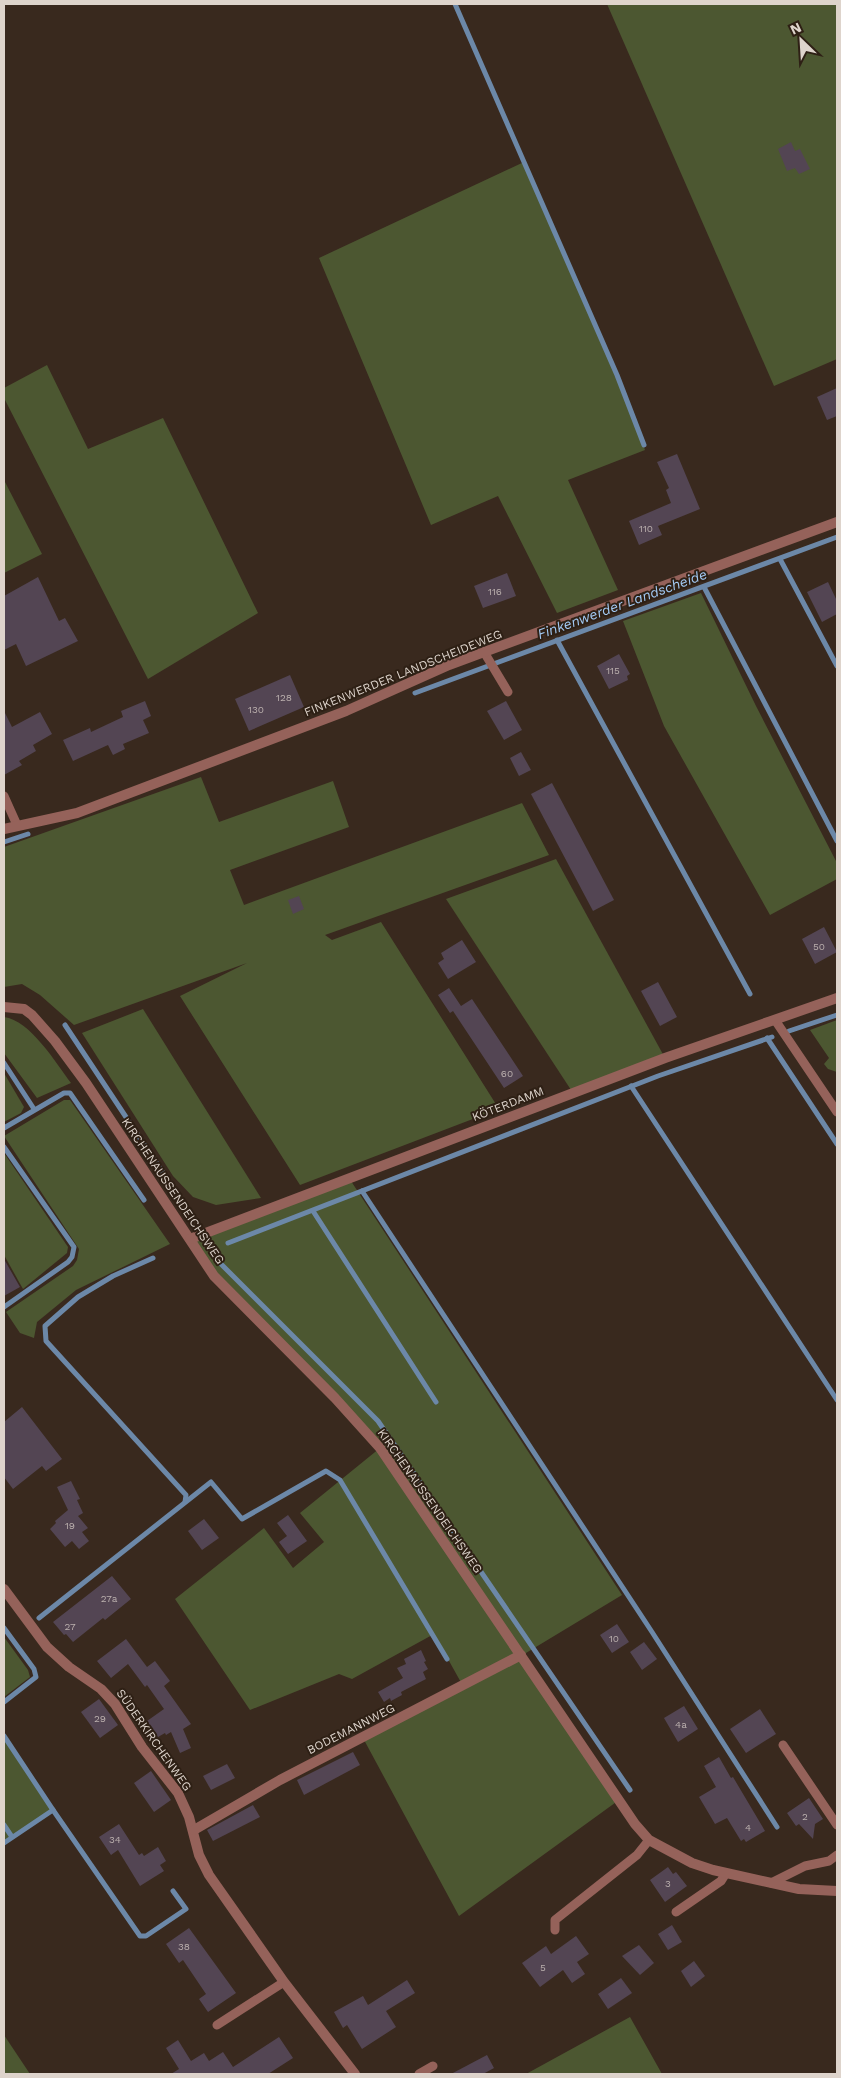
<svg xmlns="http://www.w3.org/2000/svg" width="841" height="2078" viewBox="0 0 841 2078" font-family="'Work Sans',sans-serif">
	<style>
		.green { fill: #4c5731 }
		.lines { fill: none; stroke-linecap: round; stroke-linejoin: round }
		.stream { stroke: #6c88a8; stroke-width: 5 }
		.building { fill: #534553 }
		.lane { stroke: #95625a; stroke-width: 9 }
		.street { stroke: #95625a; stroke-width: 10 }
		.labels { text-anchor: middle; stroke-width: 4; stroke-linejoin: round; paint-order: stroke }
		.number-label { font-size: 10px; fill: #bbb0ae }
		.street-label { font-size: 12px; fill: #ded4cc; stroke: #2e2015 }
		.water-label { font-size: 14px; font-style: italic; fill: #a3caf4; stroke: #2e2015 }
	</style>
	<rect width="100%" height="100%" fill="#39291e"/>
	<g class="green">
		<polygon points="607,4 837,4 837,359 774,386"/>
		<polygon points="524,162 617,375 645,450 568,480 618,590 557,613 498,496 431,525 319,258"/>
		<polygon points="47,365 88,449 163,418 258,613 148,679 4,398 4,388"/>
		<polygon points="4,480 42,554 4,573"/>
		<polygon points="701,593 756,706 837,863 837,879 770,915 664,726 623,621"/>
		<polygon points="201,777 219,822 333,781 349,827 230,870 244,905 522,803 549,855 325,935 332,940 381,922 499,1109 300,1185 180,996 247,963 74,1025 40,995 22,984 4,987 4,847"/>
		<polygon points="556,859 665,1058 573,1093 446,899"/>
		<polygon points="143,1009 261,1198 216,1205 193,1197 173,1176 82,1033"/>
		<path d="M4,1017C30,1020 56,1063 71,1083L37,1098L4,1053Z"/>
		<polygon points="837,1020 837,1072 828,1069 824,1064 829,1058 810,1030"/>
		<polygon points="4,1073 24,1107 21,1113 4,1122"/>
		<polygon points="64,1100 70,1100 170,1244 76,1290 37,1322 34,1338 20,1333 6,1312 73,1266 77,1260 79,1249 4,1136"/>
		<polygon points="4,1153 68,1247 67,1253 23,1289 4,1255"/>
		<polygon points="349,1178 622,1595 521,1656 619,1800 459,1916 363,1738 463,1686 434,1634 352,1679 339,1674 250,1710 175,1599 264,1528 293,1568 324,1542 300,1513 380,1448 214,1276 190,1239"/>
		<polygon points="4,1637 28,1670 30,1677 4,1697"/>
		<polygon points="4,1738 53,1810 4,1843"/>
		<polygon points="630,2017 662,2074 525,2074 526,2074"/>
		<polygon points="4,2035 30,2074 4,2074"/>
	</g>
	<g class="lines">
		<g class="stream">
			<polyline points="455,4 617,375 644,445"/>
			<polyline points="780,559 837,666"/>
			<polyline points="704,587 837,841"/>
			<polyline points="557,640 750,994"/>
			<polyline points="415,693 837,537"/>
			<polyline points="4,842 28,834"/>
			<polyline points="65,1025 167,1179"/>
			<polyline points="789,1031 837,1015"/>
			<polyline points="767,1038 837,1144"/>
			<polyline points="4,1063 34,1109"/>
			<polyline points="631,1086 837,1400"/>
			<polyline points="4,1128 64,1093 70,1093 144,1200"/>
			<polyline points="4,1147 74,1247 72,1257 68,1262 4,1307"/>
			<polyline points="362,1191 652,1632 777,1827"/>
			<polyline points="313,1211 436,1402"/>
			<polyline points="228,1243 658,1076 772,1037"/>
			<polyline points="153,1258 113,1276 78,1297 45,1326 46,1341 186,1495 185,1502"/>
			<polyline points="220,1263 378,1421 630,1790"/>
			<polyline points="39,1618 211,1482 242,1519 326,1471 340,1480 447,1659"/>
			<polyline points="4,1628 34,1669 36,1677 4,1702"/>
			<polyline points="4,1736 53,1810"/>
			<polyline points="4,1825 12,1837"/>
			<polyline points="4,1843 53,1810 140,1936 146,1936 186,1909 173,1891"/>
		</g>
	</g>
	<g class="building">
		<polygon points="791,142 795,151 800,149 810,169 799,174 795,168 787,171 778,149"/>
		<polygon points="837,388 837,416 827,420 817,397"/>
		<polygon points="677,454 700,509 658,526 662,535 639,545 629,521 671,503 666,490 669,488 657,462"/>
		<polygon points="507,573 516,596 483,608 474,586"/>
		<polygon points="38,577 59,621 65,618 78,641 26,666 16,644 4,650 4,596"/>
		<polygon points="828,582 837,601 837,614 822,622 807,592"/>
		<polygon points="619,654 630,674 627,676 628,680 609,689 597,666"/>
		<polygon points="290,675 304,707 249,731 235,699"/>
		<polygon points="145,701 151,716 143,720 149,733 123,744 125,749 113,755 108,745 73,761 63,740 90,728 91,732 123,717 121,711"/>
		<polygon points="506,701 522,730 504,740 487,711"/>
		<polygon points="4,711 12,727 40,712 52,734 33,745 36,751 19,761 22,765 4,775"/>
		<polygon points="521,752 531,770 519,776 510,758"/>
		<polygon points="552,783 614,900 593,911 531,794"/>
		<polygon points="299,896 304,909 293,914 288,900"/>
		<polygon points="824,927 837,952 815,964 802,939"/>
		<polygon points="462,940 476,962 448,979 438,963 444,959 441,953"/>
		<polygon points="658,982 677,1017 660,1026 641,991"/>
		<polygon points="449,988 461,1006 472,999 523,1076 504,1088 453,1011 450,1013 438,995"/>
		<polygon points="4,1259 20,1287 4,1296"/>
		<polygon points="22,1407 62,1459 46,1471 42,1466 13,1489 4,1477 4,1422"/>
		<polygon points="71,1481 80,1499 77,1500 83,1513 78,1516 88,1528 82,1532 89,1541 79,1549 72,1541 65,1547 50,1529 56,1523 55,1521 68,1510 57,1487"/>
		<polygon points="288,1515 307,1541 288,1554 279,1542 287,1536 277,1523"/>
		<polygon points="204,1519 219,1538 202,1550 188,1531"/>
		<polygon points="112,1576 131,1599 105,1620 103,1618 73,1642 66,1634 64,1635 53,1622"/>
		<polygon points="617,1624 629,1642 612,1653 600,1635"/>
		<polygon points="126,1639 147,1667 155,1661 170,1681 164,1686 191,1724 183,1729 191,1748 180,1753 171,1732 166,1735 165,1733 158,1737 147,1721 164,1709 147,1685 145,1687 128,1664 111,1678 97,1661"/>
		<polygon points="644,1642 657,1659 642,1670 630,1652"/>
		<polygon points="421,1650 426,1661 424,1662 428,1669 423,1672 426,1679 401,1692 402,1695 391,1701 390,1698 384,1702 378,1692 403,1678 397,1668 406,1664 404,1659"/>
		<polygon points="99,1699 118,1725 100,1738 81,1712"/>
		<polygon points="684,1706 698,1729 678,1742 664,1718"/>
		<polygon points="760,1709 776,1734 746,1753 730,1729"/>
		<polygon points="353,1752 360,1765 304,1795 297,1780"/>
		<polygon points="719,1757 731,1778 733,1777 765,1831 746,1842 744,1839 741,1841 727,1818 715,1824 699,1797 716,1787 704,1766"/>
		<polygon points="227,1764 235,1778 211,1790 203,1776"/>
		<polygon points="151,1771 171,1800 154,1812 134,1783"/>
		<polygon points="809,1798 823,1819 815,1824 813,1839 799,1824 796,1826 787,1813"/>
		<polygon points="253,1805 260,1817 213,1841 207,1830"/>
		<polygon points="119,1824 139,1855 142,1853 144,1856 158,1847 166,1861 160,1865 164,1871 140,1886 118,1850 111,1855 99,1837"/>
		<polygon points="668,1867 673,1874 676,1872 687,1886 665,1902 650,1880"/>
		<polygon points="672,1925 682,1942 668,1950 658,1934"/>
		<polygon points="189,1928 236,1993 208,2012 199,1999 206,1994 183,1960 179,1963 166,1944"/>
		<polygon points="576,1936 589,1954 577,1962 585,1974 572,1983 563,1970 540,1987 522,1963 546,1946 551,1954"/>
		<polygon points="639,1945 654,1963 640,1975 622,1956"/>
		<polygon points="694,1961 705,1976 691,1987 681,1971"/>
		<polygon points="621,1978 632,1993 608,2009 598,1994"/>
		<polygon points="407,1980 415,1993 386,2011 396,2027 362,2049 347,2025 343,2028 334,2012 363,1996 368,2005"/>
		<polygon points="279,2037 293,2058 268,2074 171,2074 179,2069 166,2048 178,2040 191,2061 204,2053 209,2061 223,2052 233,2067"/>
		<polygon points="487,2055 494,2068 483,2074 451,2074"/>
	</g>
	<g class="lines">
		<g class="lane">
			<polyline points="484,652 508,692"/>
			<polyline points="4,796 17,825"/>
			<polyline points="775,1020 837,1112"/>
			<polyline points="783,1745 837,1825"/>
			<polyline points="771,1883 805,1866 829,1861 837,1855"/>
			<polyline points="676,1912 721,1881 726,1873"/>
			<polyline points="555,1930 555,1920 637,1855 649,1840"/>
			<polyline points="217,2025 284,1982"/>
			<polyline points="419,2074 433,2066"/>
		</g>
		<g class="street">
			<polyline points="4,829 77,813 346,711 449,665 837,522"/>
			<polyline points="4,1007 24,1009 32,1015 55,1041 86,1083 214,1276 335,1398 380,1448 635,1824 649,1840 692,1863 713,1870 799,1889 837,1891"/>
			<polyline points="190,1239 665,1058 837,998"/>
			<polyline points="4,1589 47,1647 69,1667 101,1689 115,1704 142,1747 178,1793 189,1817 199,1855 209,1875 284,1982 355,2074"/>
			<polyline points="194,1830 280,1780 521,1655"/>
		</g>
	</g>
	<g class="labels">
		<g class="number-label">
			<text x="646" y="532">110</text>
			<text x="495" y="595">116</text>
			<text x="613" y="674">115</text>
			<text x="284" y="701">128</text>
			<text x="256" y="713">130</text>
			<text x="819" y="950">50</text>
			<text x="507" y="1077">60</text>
			<text x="70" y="1529">19</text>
			<text x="109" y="1602">27a</text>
			<text x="70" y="1630">27</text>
			<text x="614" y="1642">10</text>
			<text x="100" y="1722">29</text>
			<text x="681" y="1728">4a</text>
			<text x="805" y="1820">2</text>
			<text x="748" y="1831">4</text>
			<text x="115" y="1843">34</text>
			<text x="668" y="1887">3</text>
			<text x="184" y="1950">38</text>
			<text x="543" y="1971">5</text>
		</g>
		<g class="street-label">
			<text transform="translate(403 673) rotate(-22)" y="4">FINKENWERDER LANDSCHEIDEWEG</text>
			<text transform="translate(508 1104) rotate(-21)" y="4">KÖTERDAMM</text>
			<text transform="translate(173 1191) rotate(56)" y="4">KIRCHENAUSSENDEICHSWEG</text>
			<text transform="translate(430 1501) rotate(55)" y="4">KIRCHENAUSSENDEICHSWEG</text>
			<text transform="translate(351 1729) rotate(-27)" y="4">BODEMANNWEG</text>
			<text transform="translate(154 1740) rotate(55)" y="4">SÜDERKIRCHENWEG</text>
		</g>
		<g class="water-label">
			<text transform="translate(622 604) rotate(-20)" y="5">Finkenwerder Landscheide</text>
		</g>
	</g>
	<rect width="841" height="2078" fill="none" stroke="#ded4cc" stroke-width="10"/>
	<g transform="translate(801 40) rotate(335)" stroke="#2e2015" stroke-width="4" paint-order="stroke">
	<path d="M0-4L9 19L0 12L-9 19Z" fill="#ded4cc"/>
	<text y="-8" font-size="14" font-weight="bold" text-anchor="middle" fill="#ded4cc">N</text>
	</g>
</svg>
